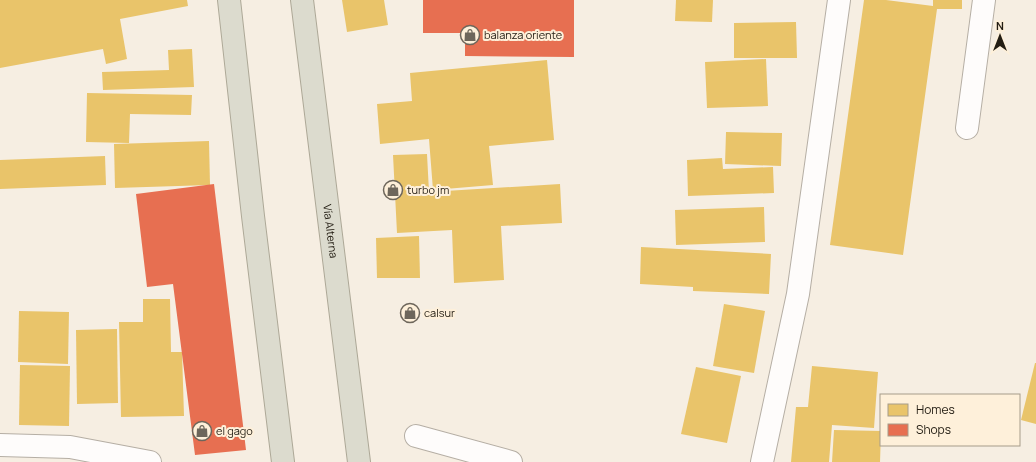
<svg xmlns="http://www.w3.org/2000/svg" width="1036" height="462" viewBox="0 0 1036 462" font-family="Manrope,sans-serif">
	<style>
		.homes { fill: #e9c46a }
		.shops { fill: #e76f51 }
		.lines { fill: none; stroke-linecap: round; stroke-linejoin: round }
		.minor-casing { stroke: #b5aea4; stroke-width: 24 }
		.highway-casing { stroke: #ada897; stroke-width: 24 }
		.minor { stroke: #fefcfb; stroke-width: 22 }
		.highway { stroke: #dcdbce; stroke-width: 22 }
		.labels { text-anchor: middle; stroke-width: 4; stroke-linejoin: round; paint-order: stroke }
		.poi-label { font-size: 11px; fill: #231d13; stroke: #fef0da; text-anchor: start }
		.street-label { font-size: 11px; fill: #231d13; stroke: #fef0da }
	</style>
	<rect width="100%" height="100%" fill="#f6eee2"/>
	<g class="homes">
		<polygon points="0,0 187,0 188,6 120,19 127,59 106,64 103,49 0,68"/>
		<polygon points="342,0 384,0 388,25 347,32"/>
		<polygon points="676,0 713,0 712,22 675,21"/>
		<polygon points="864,0 886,0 933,6 933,0 962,0 962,9 937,9 903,255 830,245"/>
		<polygon points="796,22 797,58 734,58 734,23"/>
		<polygon points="192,49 194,87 103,90 102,72 169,70 168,50"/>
		<polygon points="766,59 768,106 707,108 705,62"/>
		<polygon points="547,60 554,140 489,146 493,185 433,190 429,139 380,144 377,104 412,101 410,73"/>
		<polygon points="87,93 192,95 191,115 130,114 129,143 86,142"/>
		<polygon points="726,132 782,133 781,166 725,164"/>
		<polygon points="209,141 210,185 115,188 114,144"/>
		<polygon points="427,154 429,192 560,184 562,223 501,226 504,280 454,283 452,230 397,233 393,155"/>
		<polygon points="105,156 106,185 0,189 0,160"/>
		<polygon points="722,158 723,169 773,167 774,193 688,196 687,160"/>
		<polygon points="764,207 765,242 676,245 675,210"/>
		<polygon points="419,236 420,278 377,278 376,238"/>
		<polygon points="641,247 771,254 769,294 693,291 693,287 640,284"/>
		<polygon points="143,299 170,299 171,352 182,352 184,416 121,417 119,322 143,322"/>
		<polygon points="724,304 765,311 754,373 713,366"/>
		<polygon points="19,311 69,312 68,364 18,362"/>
		<polygon points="117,329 118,403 77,404 76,330"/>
		<polygon points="1035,363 1036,363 1036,424 1021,420"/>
		<polygon points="20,365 70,366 69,426 19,425"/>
		<polygon points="812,366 878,372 874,428 832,425 829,462 791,462 796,407 808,407"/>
		<polygon points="696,367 741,376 727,443 681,434"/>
		<polygon points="834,430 881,431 880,462 832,462"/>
	</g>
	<g class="shops">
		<polygon points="423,0 574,0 574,57 465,56 465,33 423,33"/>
		<polygon points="214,184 246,450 195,455 173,284 147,287 136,194"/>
	</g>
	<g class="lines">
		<g class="minor-casing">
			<g id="minor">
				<polyline points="967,128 984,0"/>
				<polyline points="416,436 511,462"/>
				<polyline points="0,445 70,447 150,462"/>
				<polyline points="762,462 798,294 839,0"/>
			</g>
		</g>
		<g class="highway-casing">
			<g id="highway">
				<polyline points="229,0 253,216 283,462"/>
				<path id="s1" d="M302,0L359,462"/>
			</g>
		</g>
		<use href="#minor" class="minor"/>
		<use href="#highway" class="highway"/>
	</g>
	<defs>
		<g id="shop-ring" transform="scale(1)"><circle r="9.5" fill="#fef0da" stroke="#6d665b" stroke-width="1.5"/><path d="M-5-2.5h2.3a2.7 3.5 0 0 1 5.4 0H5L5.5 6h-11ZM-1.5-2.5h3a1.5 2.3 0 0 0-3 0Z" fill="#6d665b"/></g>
	</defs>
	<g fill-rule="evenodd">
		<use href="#shop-ring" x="470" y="35"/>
		<use href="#shop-ring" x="393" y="190"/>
		<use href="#shop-ring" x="410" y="313"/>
		<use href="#shop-ring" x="202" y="431"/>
	</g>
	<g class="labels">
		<g class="poi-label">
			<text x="484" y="39">balanza oriente</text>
			<text x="407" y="194">turbo jm</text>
			<text x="424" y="317">calsur</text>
			<text x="216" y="435">el gago</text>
		</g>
		<g class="street-label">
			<text dy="4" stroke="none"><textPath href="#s1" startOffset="233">Vía Alterna</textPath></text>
		</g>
	</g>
	<rect x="880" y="394" width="140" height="52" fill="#fef0da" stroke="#a69c8a"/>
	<rect x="888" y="404" width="20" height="12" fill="#e9c46a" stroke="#a69c8a"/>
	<text x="916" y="414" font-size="12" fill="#231d13">Homes</text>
	<rect x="888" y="424" width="20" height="12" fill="#e76f51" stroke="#a69c8a"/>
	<text x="916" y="434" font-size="12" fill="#231d13">Shops</text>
	<g transform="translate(1000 36)" stroke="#fef0da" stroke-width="3" paint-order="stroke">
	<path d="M0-3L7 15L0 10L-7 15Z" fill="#231d13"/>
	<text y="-6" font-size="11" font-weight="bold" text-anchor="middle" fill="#231d13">N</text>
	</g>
</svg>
